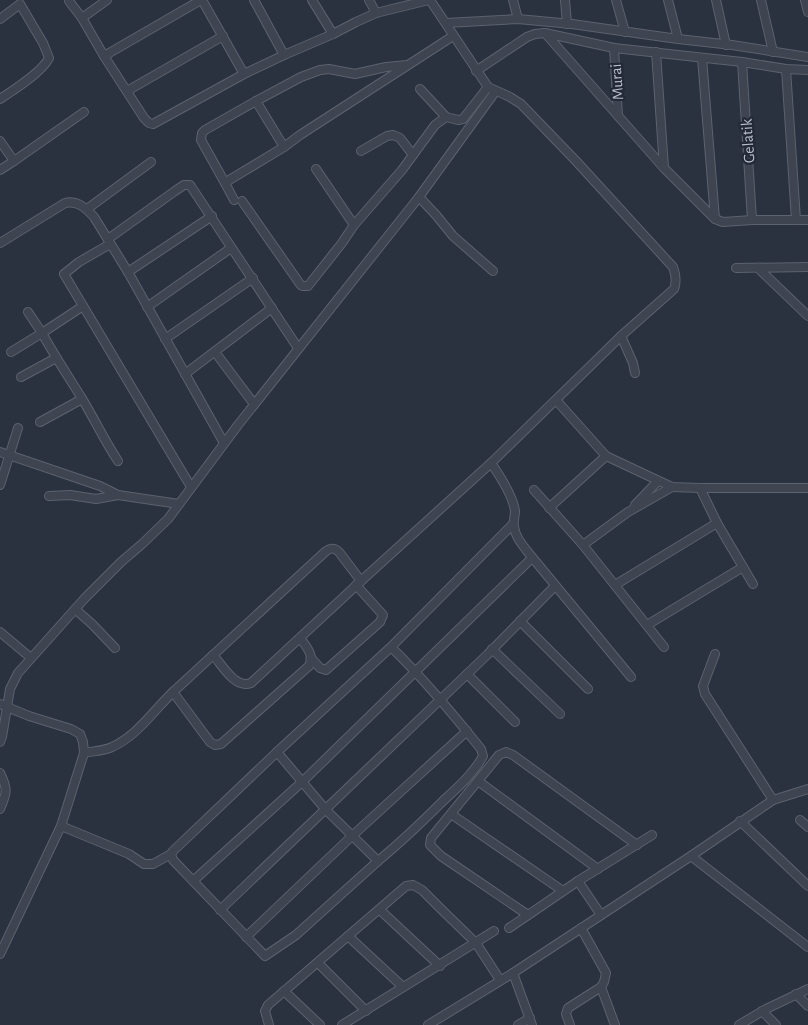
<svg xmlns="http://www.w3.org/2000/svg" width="808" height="1025" viewBox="0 0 808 1025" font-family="'Alegreya Sans',sans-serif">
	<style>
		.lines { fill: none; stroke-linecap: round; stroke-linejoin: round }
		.minor-casing { stroke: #5c626e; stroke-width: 10 }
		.minor { stroke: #3e4450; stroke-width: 8 }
		.labels { text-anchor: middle; stroke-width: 4.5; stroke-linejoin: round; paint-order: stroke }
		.street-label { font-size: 16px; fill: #bbc0cb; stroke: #232936 }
	</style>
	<rect width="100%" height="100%" fill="#2a3240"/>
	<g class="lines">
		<g class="minor-casing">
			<g id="minor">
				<polyline points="202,0 244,74"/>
				<polyline points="254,0 284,55"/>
				<polyline points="312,0 333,34"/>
				<polyline points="369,0 376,13"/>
				<polyline points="513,0 518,19"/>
				<polyline points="565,0 567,24"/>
				<polyline points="616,0 625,32"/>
				<polyline points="668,0 678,39"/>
				<polyline points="716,0 726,45"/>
				<polyline points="761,0 773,52"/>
				<polyline points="805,0 808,12"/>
				<polyline points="69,1 82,18 104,56 144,118 149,123 153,124 244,74 284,55 333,34 356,22 376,13 429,0"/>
				<polyline points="82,18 107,0"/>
				<path d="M0,19L20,4L43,43L49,58C42,72 14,90 0,99"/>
				<polyline points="446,23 518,19 572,24 678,39 732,45 808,57"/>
				<polyline points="545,33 664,168 715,219 723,222 752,220 808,220"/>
				<polyline points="614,48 618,116"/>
				<polyline points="656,52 664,168"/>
				<polyline points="104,56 201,0"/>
				<polyline points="702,58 715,219"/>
				<polyline points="742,62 752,220"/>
				<polyline points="407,65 386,67 355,74 329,69 320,70 301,77 256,101 205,130 202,133 201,140 225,183 226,182 284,147 300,135 453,36"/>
				<polyline points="786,69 796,220"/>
				<polyline points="476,71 527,37 535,34 545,33 614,48 742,62 786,69 808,70"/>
				<polyline points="420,89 446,117"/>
				<polyline points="127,91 223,36"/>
				<polyline points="256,101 284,147"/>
				<polyline points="0,141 14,161 0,170"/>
				<polyline points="361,151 387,136 393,135 400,138 413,155"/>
				<polyline points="14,161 84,112"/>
				<polyline points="316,169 354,225"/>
				<polyline points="225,183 234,200"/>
				<polyline points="419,197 436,215 453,236 493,271"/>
				<polyline points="242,201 300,284 302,286 308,286 342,243 354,225 402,170 435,125 446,117 458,120 463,119 488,87"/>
				<polyline points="87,209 151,162"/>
				<polyline points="108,239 175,191 184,185 190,185 298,348"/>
				<path d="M0,243L65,203C77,200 86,208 94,217L128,272L224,443"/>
				<polyline points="110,244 79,262 64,274 191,487"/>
				<polyline points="736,268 808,267"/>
				<polyline points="758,268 808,316"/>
				<polyline points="128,272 212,216"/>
				<path d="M83,306L42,333C54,355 68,376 81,397C94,418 104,440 118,461"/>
				<polyline points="147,307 231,248"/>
				<polyline points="621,336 633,363 635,373"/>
				<polyline points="165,339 253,278"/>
				<polyline points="11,352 42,333 28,312"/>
				<polyline points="218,356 254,404"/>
				<polyline points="185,374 272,308"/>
				<polyline points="21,377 56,358"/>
				<polyline points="556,400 606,456 672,487 700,488 808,488"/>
				<polyline points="40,422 82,399"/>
				<polyline points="0,452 100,486 118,495 179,504"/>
				<path d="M491,463C500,476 513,496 515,511C515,516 513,521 514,526C515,536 521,543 527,551L631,677"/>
				<polyline points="0,485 18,428"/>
				<polyline points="700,488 717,523 753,584"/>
				<polyline points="534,490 583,545 664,647"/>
				<polyline points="49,496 70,495 96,499 118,495"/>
				<polyline points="635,505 658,481"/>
				<polyline points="549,508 606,456"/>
				<polyline points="583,545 628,512 672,487"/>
				<polyline points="615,585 717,523"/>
				<polyline points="75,609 92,624 115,648"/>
				<polyline points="520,621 588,689"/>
				<polyline points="647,625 743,567"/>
				<polyline points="0,632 31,658"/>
				<path d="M391,647C424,679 453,714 481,749L483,756C474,773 457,788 443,801C422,822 401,842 378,861L326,810L277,752L391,647L513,524"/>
				<polyline points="492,649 560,714"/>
				<polyline points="715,654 703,686 705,694 773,800"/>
				<path d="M213,655C223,666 235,689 251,683L361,581L491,463L621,336L674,289C677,281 676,275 673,267L576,161L521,104L510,97L488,87L430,0"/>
				<polyline points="312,659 320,668 326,670 380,622 383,615 356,585"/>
				<polyline points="467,674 515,722"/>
				<path d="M173,692L325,552C330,548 334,547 339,552L361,581"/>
				<polyline points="0,704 29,716 71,729 80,734 83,742 84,753 61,826 0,954"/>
				<polyline points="0,742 2,737 10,689 18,673 85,598 121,562 142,544 168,519 238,425 419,197 495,92"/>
				<polyline points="277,752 173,851 171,854 173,860 265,956 296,935 378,861"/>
				<path d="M84,753C93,751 104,751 112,747C137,736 154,710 173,692L210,742L215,745L221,744L309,666C314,654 307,648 300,638"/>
				<path d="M0,773C8,789 7,793 0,809"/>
				<polyline points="478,781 598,869"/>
				<polyline points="451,814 563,891"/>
				<polyline points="800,820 808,827"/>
				<polyline points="740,821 808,886"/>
				<polyline points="61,826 129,854 144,864 153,864 171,854"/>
				<polyline points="691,856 808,947"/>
				<polyline points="193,881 302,782 532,558"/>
				<polyline points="578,881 601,915"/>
				<polyline points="220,910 487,655 555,586"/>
				<polyline points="380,910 440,966"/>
				<polyline points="528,915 441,856 430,845 431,838 499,755 506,752 513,755 637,845"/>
				<polyline points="509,928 578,881 652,835"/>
				<polyline points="348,936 403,987"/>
				<polyline points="246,937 352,836 467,731"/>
				<polyline points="318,963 366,1011"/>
				<polyline points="513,973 532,1025"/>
				<polyline points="601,987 615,1025"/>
				<polyline points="284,991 320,1025"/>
				<polyline points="796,994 808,1006"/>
				<polyline points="762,1011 776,1025"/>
				<polyline points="269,1025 265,1011 268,1005 406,886 413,885 422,890 443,911 476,943 500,980"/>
				<polyline points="342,1025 494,931"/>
				<polyline points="428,1025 513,973 691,856 773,800 808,789"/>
				<polyline points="518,1025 530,1018"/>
				<polyline points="570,1025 566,1014 568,1008 601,987 604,982 606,973 581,928"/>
				<polyline points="739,1025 766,1009 808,989"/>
			</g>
		</g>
		<use href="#minor" class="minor"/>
	</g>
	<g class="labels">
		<g class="street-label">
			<text transform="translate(616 82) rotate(-94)" y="6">Murai</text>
			<text transform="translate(747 141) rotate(-94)" y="6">Gelatik</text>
		</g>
	</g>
</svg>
